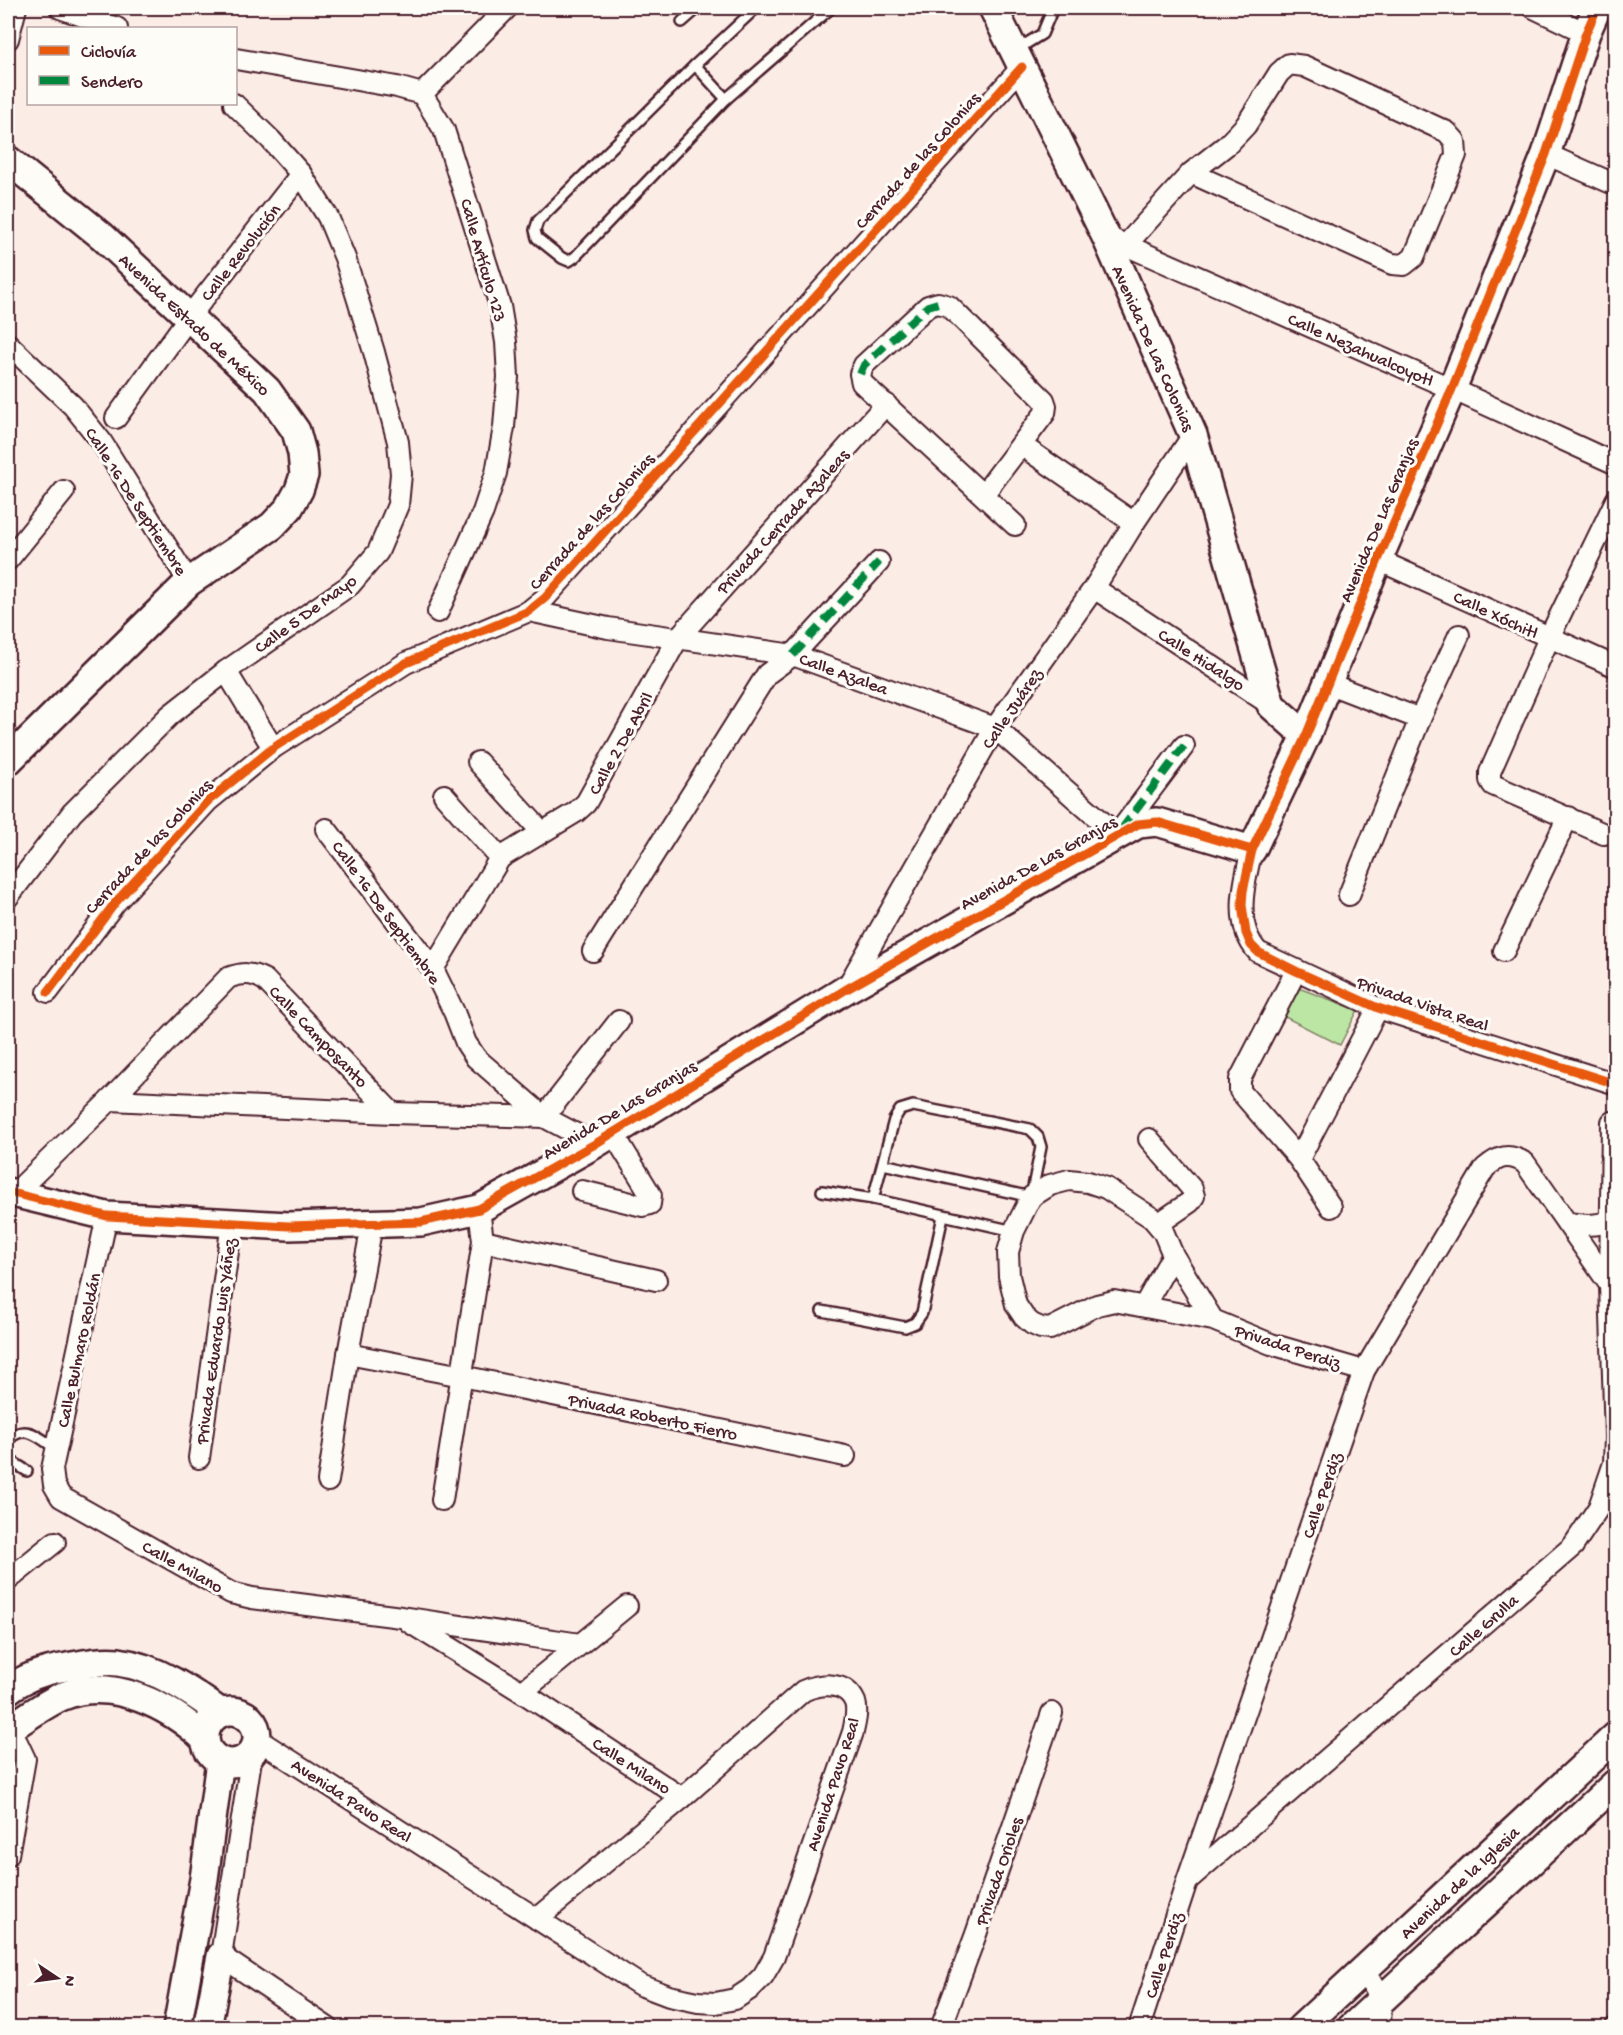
<svg xmlns="http://www.w3.org/2000/svg" width="1623" height="2035" viewBox="0 0 1623 2035" font-family="'Gochi Hand',sans-serif">
	<style>
		.green { fill: #bbe6a3; stroke: #828267; stroke-width: 1.5 }
		.lines { fill: none; stroke-linecap: round; stroke-linejoin: round }
		.lane-casing { stroke: #4a1f2b; stroke-width: 14 }
		.street-casing { stroke: #4a1f2b; stroke-width: 24 }
		.secondary-casing { stroke: #4a1f2b; stroke-width: 32 }
		.lane { stroke: #fdfcf7; stroke-width: 9 }
		.street { stroke: #fdfcf7; stroke-width: 20 }
		.secondary { stroke: #fdfcf7; stroke-width: 27 }
		.quiet { stroke: #00873e; stroke-width: 8; stroke-dasharray: 15 8; stroke-linecap: butt }
		.cycleway-casing { stroke: #fdfcf7; stroke-width: 13 }
		.cycleway { stroke: #e8590c; stroke-width: 9 }
		.labels { text-anchor: middle; stroke-width: 6; stroke-linejoin: round; paint-order: stroke }
		.street-label { font-size: 18px; fill: #4a1f2b; stroke: #fdfcf7 }
	</style>
	<rect width="100%" height="100%" fill="#fcece6"/>
	<filter id="ink" filterUnits="userSpaceOnUse"><feTurbulence type="fractalNoise" baseFrequency=".0167" numOctaves="2"/><feDisplacementMap in="SourceGraphic" scale="12" xChannelSelector="R" yChannelSelector="G"/><feConvolveMatrix kernelMatrix="1 2 1 2 8 2 1 2 1" color-interpolation-filters="sRGB"/></filter>
	<g filter="url(#ink)">
		<polygon class="green" points="1293,986 1358,1010 1340,1045 1279,1014"/>
		<g class="lines">
			<g class="lane-casing">
				<g id="lane">
					<polyline points="756,8 695,65 538,221 535,230 537,238 562,258 569,261 575,257 726,99 831,8"/>
					<polyline points="682,22 698,8"/>
					<polyline points="1016,50 1042,34 1053,8"/>
					<polyline points="695,65 726,99"/>
					<polyline points="822,1191 873,1199 1014,1231"/>
					<polyline points="873,1199 894,1120 900,1110 913,1106 1030,1129 1038,1137 1041,1147 1031,1197 883,1164"/>
					<polyline points="822,1311 905,1327 915,1323 922,1313 943,1216"/>
					<path d="M8,1440C25,1422 40,1438 56,1449"/>
					<polyline points="8,1459 27,1471"/>
				</g>
			</g>
			<g class="street-casing">
				<g id="street">
					<polyline points="60,8 117,28"/>
					<polyline points="1534,8 1586,33"/>
					<polyline points="8,39 16,8"/>
					<polyline points="236,59 397,87 422,94 444,130 500,306 506,342 508,377 504,427 496,473 483,512 438,612"/>
					<polyline points="422,94 507,8"/>
					<polyline points="1546,154 1616,185"/>
					<polyline points="1114,240 1452,389 1616,464"/>
					<polyline points="1125,246 1191,173 1228,144 1246,125 1279,73 1289,64 1304,66 1447,132 1455,141 1456,155 1414,257 1404,265 1392,264 1191,173"/>
					<polyline points="8,344 73,406 101,441 189,582"/>
					<polyline points="116,418 189,317 301,174"/>
					<polyline points="1021,445 1134,523"/>
					<polyline points="983,495 1045,413 1046,406 1044,400 949,306 938,303 928,306 864,365 860,374 862,383 1015,525"/>
					<polyline points="8,560 64,491"/>
					<polyline points="1378,560 1616,667"/>
					<polyline points="1094,588 1271,705"/>
					<polyline points="529,611 608,628 793,655 995,728 1117,835 1184,746"/>
					<polyline points="226,671 273,748"/>
					<polyline points="1327,683 1420,719 1349,895"/>
					<polyline points="1420,719 1459,635"/>
					<polyline points="478,762 541,831"/>
					<polyline points="444,795 500,858"/>
					<polyline points="326,829 433,969 454,1012 466,1043 476,1058 544,1117 595,1144"/>
					<polyline points="1604,834 1493,785 1490,780 1490,772 1549,638 1616,500"/>
					<path d="M1252,850C1244,882 1233,925 1258,952L1378,1008L1616,1084"/>
					<polyline points="8,897 72,813 170,715 226,671 350,585 378,552 398,505 401,474 398,442 374,352 345,258 328,217 301,174 271,140 234,104"/>
					<polyline points="593,951 767,674 793,655 879,562"/>
					<polyline points="1504,951 1568,817"/>
					<polyline points="433,969 500,858 576,812 586,803 678,638 886,404"/>
					<polyline points="1296,971 1240,1079 1240,1091 1299,1159 1331,1207"/>
					<polyline points="846,989 995,728 1094,588 1134,523 1193,435"/>
					<polyline points="48,992 115,903 208,801 273,748 406,663 529,611 545,598 1022,67"/>
					<polyline points="110,1100 392,1113 544,1117 619,1021"/>
					<polyline points="1149,1139 1192,1189 1194,1196 1190,1202 1158,1224"/>
					<polyline points="1299,1159 1378,1008"/>
					<polyline points="582,1191 643,1206 650,1204 651,1195 613,1133"/>
					<path d="M14,1194L110,1100L228,978C242,973 251,972 265,980L392,1113"/>
					<polyline points="107,1216 52,1469 54,1485 61,1497 231,1593 252,1598 401,1617 580,1644"/>
					<path d="M1567,1223C1582,1225 1597,1227 1611,1220"/>
					<polyline points="483,1241 656,1280"/>
					<polyline points="1144,1306 1173,1255"/>
					<polyline points="1213,1320 1173,1255 1163,1231 1152,1218 1106,1188 1088,1182 1069,1180 1050,1185 1031,1197 1014,1231 1008,1252 1009,1276 1016,1305 1024,1317 1032,1324 1041,1328 1050,1329 1097,1305 1114,1301 1213,1320 1271,1344 1364,1371"/>
					<polyline points="348,1354 462,1376 845,1456"/>
					<polyline points="199,1458 232,1223"/>
					<polyline points="328,1481 348,1354 372,1225"/>
					<polyline points="442,1500 483,1241 479,1209"/>
					<polyline points="8,1580 55,1542"/>
					<polyline points="409,1622 522,1692 682,1798"/>
					<polyline points="522,1692 627,1606"/>
					<polyline points="8,1737 17,1742 25,1759 8,1855"/>
					<path d="M257,1739L640,1985L669,1996L698,2002L716,2003L735,1999L750,1989L763,1976L774,1957L853,1732C855,1723 858,1711 855,1702C846,1681 821,1683 803,1691L682,1798L537,1919"/>
					<polyline points="252,1753 221,1956 328,2028"/>
					<polyline points="1189,1879 1573,1546 1599,1507 1614,1463 1615,1437 1610,1285 1612,1122"/>
					<polyline points="1364,1970 1381,1999 1380,2028"/>
					<polyline points="941,2028 976,1934 1052,1713"/>
					<path d="M1139,2028L1187,1881L1364,1371L1485,1168C1499,1156 1509,1153 1525,1163L1610,1285"/>
					<polyline points="1615,2028 1616,2027"/>
				</g>
			</g>
			<g class="secondary-casing">
				<g id="secondary">
					<polyline points="993,8 1106,237 1193,435 1271,705 1306,736"/>
					<polyline points="8,160 102,236 267,390 296,431 302,453 304,475 299,490 289,508 272,526 189,582 8,761"/>
					<polyline points="8,1192 107,1216 289,1226 421,1222 479,1209 595,1144 845,990 1138,824 1157,822 1252,850 1306,736 1378,560 1452,389 1546,154 1586,33 1597,8"/>
					<path d="M8,1690C25,1677 46,1670 67,1667C83,1664 102,1660 118,1662C156,1667 191,1691 221,1713"/>
					<circle cx="231" cy="1737" r="26"/>
					<path d="M8,1729C25,1719 44,1704 63,1696C112,1676 170,1706 205,1739"/>
					<polyline points="177,2028 204,1879 220,1761"/>
					<polyline points="207,2028 221,1956"/>
					<polyline points="1301,2028 1616,1736"/>
					<polyline points="1351,2028 1616,1783"/>
				</g>
			</g>
			<use href="#lane" class="lane"/>
			<use href="#street" class="street"/>
			<use href="#secondary" class="secondary"/>
			<g class="quiet">
				<polyline points="860,374 864,365 928,306 938,303"/>
				<polyline points="793,655 879,562"/>
				<polyline points="1121,830 1184,746"/>
			</g>
			<g class="cycleway-casing">
				<g id="cycleway">
					<polyline points="1597,8 1586,33 1546,154 1452,389 1378,560 1306,736 1252,850 1243,891 1242,905 1246,933 1251,945 1258,952 1296,971 1378,1008 1616,1084"/>
					<polyline points="48,992 115,903 208,801 273,748 406,663 529,611 545,598 1022,67"/>
					<polyline points="8,1192 107,1216 289,1226 421,1222 479,1209 595,1144 845,990 1138,824 1157,822 1252,850"/>
				</g>
			</g>
			<use href="#cycleway" class="cycleway"/>
		</g>
	</g>
	<g class="labels">
		<g class="street-label">
			<text transform="translate(917 160) rotate(-48)" y="6">Cerrada de las Colonias</text>
			<text transform="translate(240 252) rotate(-52)" y="6">Calle Revolución</text>
			<text transform="translate(484 260) rotate(74)" y="6">Calle Artículo 123</text>
			<text transform="translate(195 324) rotate(43)" y="6">Avenida Estado de México</text>
			<text transform="translate(1154 348) rotate(66)" y="6">Avenida De Las Colonias</text>
			<text transform="translate(1361 349) rotate(24)" y="6">Calle Nezahualcoyotl</text>
			<text transform="translate(137 501) rotate(57)" y="6">Calle 16 De Septiembre</text>
			<text transform="translate(1378 520) rotate(-67)" y="6">Avenida De Las Granjas</text>
			<text transform="translate(591 521) rotate(-48)" y="6">Cerrada de las Colonias</text>
			<text transform="translate(782 521) rotate(-48)" y="6">Privada Cerrada Azaleas</text>
			<text transform="translate(305 613) rotate(-36)" y="6">Calle 5 De Mayo</text>
			<text transform="translate(1496 614) rotate(25)" y="6">Calle Xóchitl</text>
			<text transform="translate(1202 659) rotate(33)" y="6">Calle Hidalgo</text>
			<text transform="translate(844 673) rotate(20)" y="6">Calle Azalea</text>
			<text transform="translate(1011 708) rotate(-56)" y="6">Calle Juárez</text>
			<text transform="translate(620 743) rotate(-61)" y="6">Calle 2 De Abril</text>
			<text transform="translate(148 846) rotate(-47)" y="6">Cerrada de las Colonias</text>
			<text transform="translate(1038 862) rotate(-29)" y="6">Avenida De Las Granjas</text>
			<text transform="translate(387 912) rotate(54)" y="6">Calle 16 De Septiembre</text>
			<text transform="translate(1423 1003) rotate(19)" y="6">Privada Vista Real</text>
			<text transform="translate(319 1036) rotate(46)" y="6">Calle Camposanto</text>
			<text transform="translate(619 1109) rotate(-31)" y="6">Avenida De Las Granjas</text>
			<text transform="translate(215 1341) rotate(-82)" y="6">Privada Eduardo Luis Yáñez</text>
			<text transform="translate(1288 1346) rotate(18)" y="6">Privada Perdiz</text>
			<text transform="translate(78 1350) rotate(-78)" y="6">Calle Bulmaro Roldán</text>
			<text transform="translate(653 1416) rotate(12)" y="6">Privada Roberto Fierro</text>
			<text transform="translate(1321 1495) rotate(-71)" y="6">Calle Perdiz</text>
			<text transform="translate(183 1566) rotate(29)" y="6">Calle Milano</text>
			<text transform="translate(1483 1625) rotate(-41)" y="6">Calle Grulla</text>
			<text transform="translate(632 1765) rotate(33)" y="6">Calle Milano</text>
			<text transform="translate(832 1784) rotate(-72)" y="6">Avenida Pavo Real</text>
			<text transform="translate(352 1800) rotate(33)" y="6">Avenida Pavo Real</text>
			<text transform="translate(998 1871) rotate(-71)" y="6">Privada Orioles</text>
			<text transform="translate(1459 1882) rotate(-43)" y="6">Avenida de la Iglesia</text>
			<text transform="translate(1163 1955) rotate(-72)" y="6">Calle Perdiz</text>
		</g>
	</g>
	<rect width="1623" height="2035" fill="none" stroke="#fdfcf7" stroke-width="30"/>
	<rect x="15" y="15" width="1593" height="2005" fill="none" stroke="#4a1f2b" stroke-width="2" filter="url(#ink)"/>
	<rect x="27" y="27" width="210" height="78" fill="#fdfcf7" stroke="#b5a4a5" stroke-width="1.5"/>
	<rect x="39" y="46" width="30" height="9" fill="#e8590c" stroke="#b5a4a5" stroke-width="1.5"/>
	<text x="81" y="57" font-size="18" fill="#4a1f2b">Ciclovía</text>
	<rect x="39" y="76" width="30" height="9" fill="#00873e" stroke="#b5a4a5" stroke-width="1.5"/>
	<text x="81" y="87" font-size="18" fill="#4a1f2b">Sendero</text>
	<g transform="translate(57 1978) rotate(103)" stroke="#fdfcf7" stroke-width="4.5" paint-order="stroke">
	<path d="M0-4.5L10 22L0 15L-10 22Z" fill="#4a1f2b"/>
	<text y="-9" font-size="16" font-weight="bold" text-anchor="middle" fill="#4a1f2b">N</text>
	</g>
</svg>
